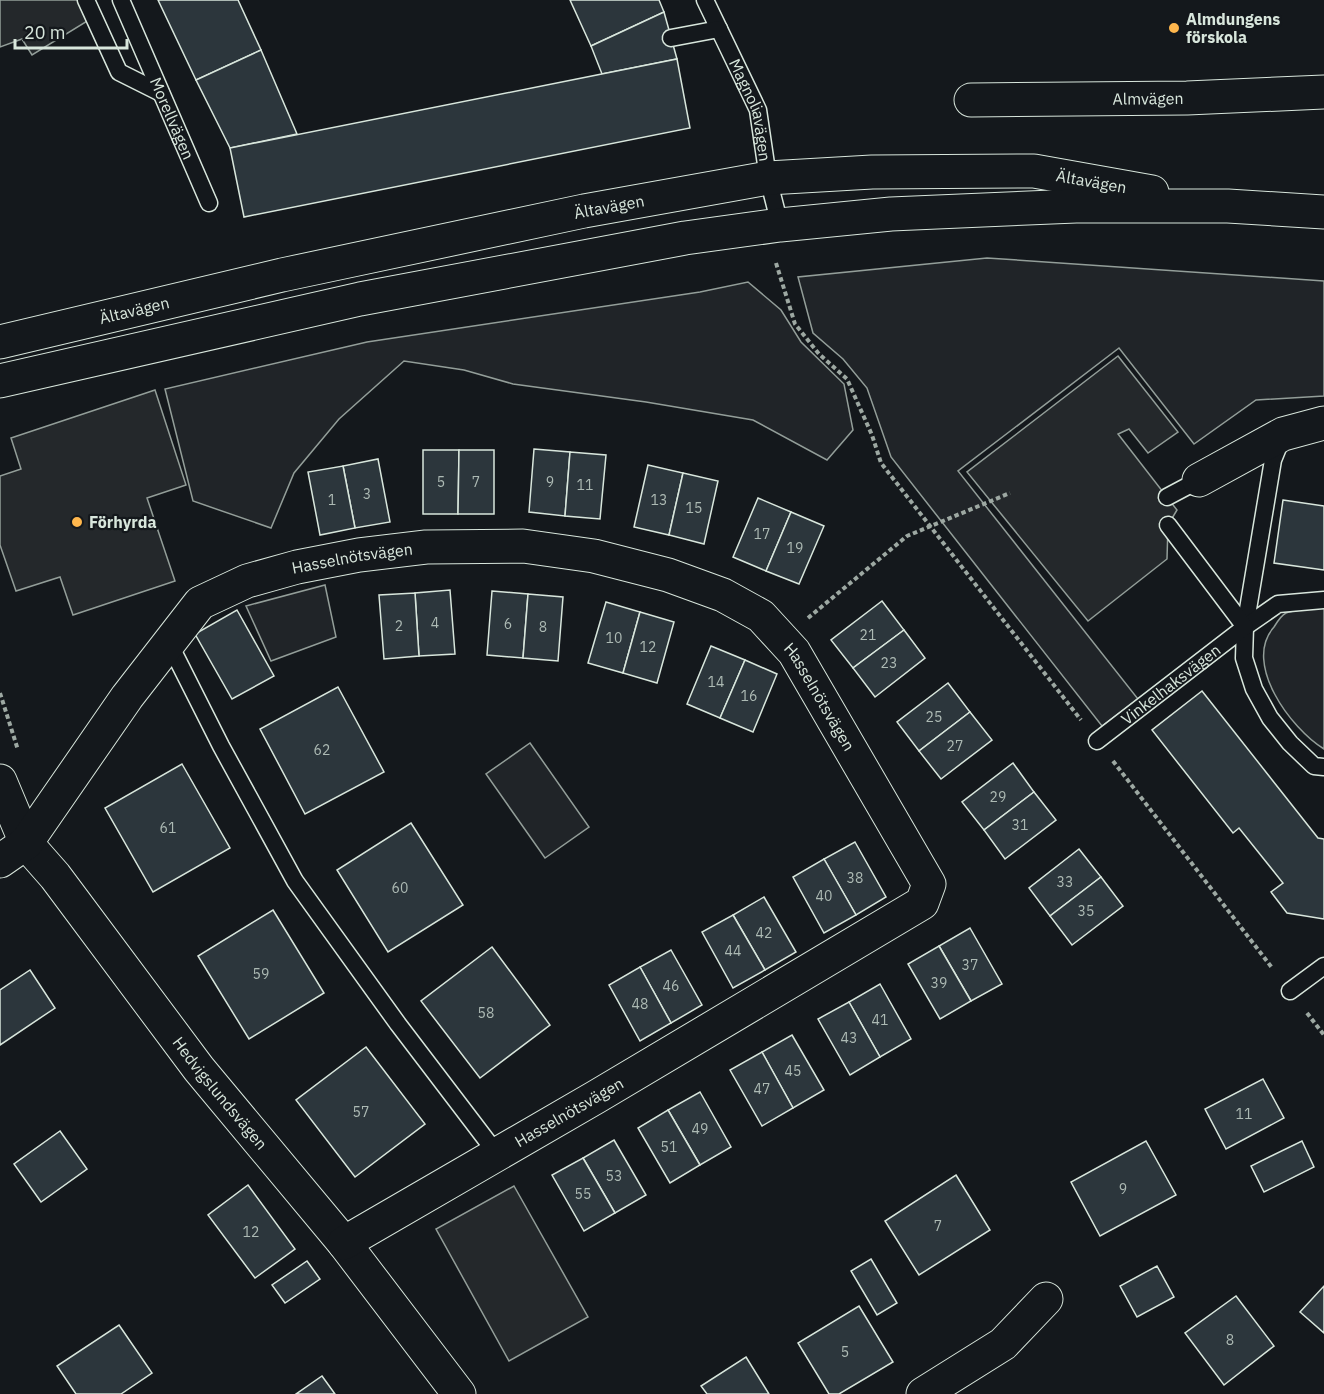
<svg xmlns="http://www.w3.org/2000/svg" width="1324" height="1394" viewBox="0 0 1324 1394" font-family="'IBM Plex Sans',sans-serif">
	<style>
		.green { fill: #202428; stroke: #939e99; stroke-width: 1.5 }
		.parking { fill: #24282b; stroke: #939e99; stroke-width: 1.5 }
		.building { fill: #2c363c; stroke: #d8e6dc; stroke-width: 1.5 }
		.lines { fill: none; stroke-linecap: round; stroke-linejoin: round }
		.lane-casing { stroke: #d8e6dc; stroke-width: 19 }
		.street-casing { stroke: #d8e6dc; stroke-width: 35 }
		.secondary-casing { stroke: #d8e6dc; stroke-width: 35 }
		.path { stroke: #9da8a2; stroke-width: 4; stroke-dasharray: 4.5 3; stroke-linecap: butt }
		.lane { stroke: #14181c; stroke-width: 16 }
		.street { stroke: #14181c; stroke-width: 33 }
		.secondary { stroke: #14181c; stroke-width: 33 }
		.poi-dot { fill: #ffb74d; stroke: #14181c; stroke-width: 2 }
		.labels { text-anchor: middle; stroke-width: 4.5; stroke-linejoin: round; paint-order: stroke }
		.number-label { font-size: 14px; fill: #adbab4 }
		.poi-label { font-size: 16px; font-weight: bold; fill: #d8e6dc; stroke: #14181c; text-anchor: start }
		.street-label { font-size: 16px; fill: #d8e6dc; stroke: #14181c }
	</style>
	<rect width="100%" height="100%" fill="#14181c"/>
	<g class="green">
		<polygon points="987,258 1324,281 1324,396 1256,400 1194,444 1119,348 958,471 1138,699 1102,726 891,457 867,388 843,359 813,333 798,277"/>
		<polygon points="748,282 781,310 801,342 844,384 853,430 827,460 753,420 646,402 513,384 464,370 404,361 339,419 294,473 271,528 193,501 165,389 367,342 700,292"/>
		<polygon points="325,585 336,637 271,661 246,606"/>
		<path d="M1314,608H1324V749C1291,729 1242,663 1274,627C1277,622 1282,615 1286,613C1294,610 1305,610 1314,608Z"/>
		<polygon points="530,743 589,827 545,858 486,774"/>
	</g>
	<g class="parking">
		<polygon points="0,0 79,0 89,20 32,55 22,39 0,47"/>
		<polygon points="1118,356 1178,432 1148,453 1129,429 1118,434 1177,510 1168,525 1167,559 1088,621 967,472"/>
		<polygon points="155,390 186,485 147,498 175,581 73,615 60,577 16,591 0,545 0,476 21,469 11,438"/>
		<polygon points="514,1186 588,1317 509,1361 436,1229"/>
	</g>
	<g class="building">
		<polygon points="158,0 238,0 261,50 196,80"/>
		<polygon points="570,0 659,0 664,12 591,46"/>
		<polygon points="664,12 677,59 602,74 591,46"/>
		<polygon points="261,50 297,134 230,148 196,80"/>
		<polygon points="677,59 690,128 244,217 230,148"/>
		<polygon points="534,449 570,452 565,516 529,512"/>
		<polygon points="423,450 459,450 458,514 423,514"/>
		<polygon points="459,450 494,450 494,514 458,514"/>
		<polygon points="570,452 606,455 600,519 565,516"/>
		<polygon points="378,459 390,522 355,528 343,466"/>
		<polygon points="648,465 683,473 669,535 634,527"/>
		<polygon points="343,466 355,528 320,535 308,472"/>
		<polygon points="683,473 718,481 704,544 669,535"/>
		<polygon points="758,498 791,512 766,571 733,557"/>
		<polygon points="1283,500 1324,506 1324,570 1274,563"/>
		<polygon points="791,512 824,526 799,584 766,571"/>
		<polygon points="450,590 455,654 419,656 415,593"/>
		<polygon points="492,591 528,594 523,658 487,655"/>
		<polygon points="415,593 419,656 384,659 379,595"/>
		<polygon points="528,594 563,597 558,661 523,658"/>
		<polygon points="882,601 904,630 853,668 831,640"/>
		<polygon points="606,602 640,612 623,673 588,663"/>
		<polygon points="237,610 274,676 232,699 195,634"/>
		<polygon points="640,612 674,622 657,683 623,673"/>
		<polygon points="904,630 925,658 875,697 853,668"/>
		<polygon points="711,646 745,660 720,718 687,704"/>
		<polygon points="745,660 777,674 753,732 720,718"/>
		<polygon points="948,683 970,712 919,751 897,722"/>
		<polygon points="338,687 384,772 305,814 260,729"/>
		<polygon points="1202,691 1318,838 1324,839 1324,919 1287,913 1271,892 1283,883 1239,828 1233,833 1152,730"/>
		<polygon points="970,712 992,740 941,779 919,751"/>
		<polygon points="1013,763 1034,792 984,830 962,802"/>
		<polygon points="182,764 230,848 153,892 105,808"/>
		<polygon points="1034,792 1056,820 1005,859 984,830"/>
		<polygon points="411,823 463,905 388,952 337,870"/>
		<polygon points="855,842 886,897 856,915 824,859"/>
		<polygon points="1079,849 1101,877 1050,916 1029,888"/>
		<polygon points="824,859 856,915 824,933 793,877"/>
		<polygon points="1101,877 1123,906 1072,945 1050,916"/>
		<polygon points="764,897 796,952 765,970 733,915"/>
		<polygon points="273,910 324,993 249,1039 198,956"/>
		<polygon points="733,915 765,970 733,988 702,932"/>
		<polygon points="970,928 1002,984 971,1001 939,946"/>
		<polygon points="939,946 971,1001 940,1019 908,964"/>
		<polygon points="492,947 550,1025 480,1078 421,1001"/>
		<polygon points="671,950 702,1005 671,1023 640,967"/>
		<polygon points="640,967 671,1023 640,1041 609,985"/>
		<polygon points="30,970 55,1008 0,1045 0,990"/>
		<polygon points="880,984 911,1039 880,1057 849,1002"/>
		<polygon points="849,1002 880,1057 850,1075 818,1019"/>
		<polygon points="792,1035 824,1090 793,1108 762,1052"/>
		<polygon points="366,1047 425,1124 355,1177 296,1100"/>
		<polygon points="762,1052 793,1108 762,1126 730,1070"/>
		<polygon points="1263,1079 1284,1118 1226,1149 1205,1109"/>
		<polygon points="700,1092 731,1147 700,1165 668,1110"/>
		<polygon points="668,1110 700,1165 670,1183 638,1128"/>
		<polygon points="60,1131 87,1169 41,1202 14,1164"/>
		<polygon points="614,1140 646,1195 615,1213 583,1158"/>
		<polygon points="1146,1141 1176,1195 1100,1236 1071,1182"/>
		<polygon points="1302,1141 1314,1167 1264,1192 1251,1166"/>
		<polygon points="583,1158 615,1213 584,1231 552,1175"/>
		<polygon points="956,1175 990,1230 919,1275 885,1221"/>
		<polygon points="248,1185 295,1249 255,1278 208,1215"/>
		<polygon points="871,1259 897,1303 877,1315 851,1271"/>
		<polygon points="307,1261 320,1279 285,1303 272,1285"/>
		<polygon points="1157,1266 1174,1297 1137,1317 1120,1286"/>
		<polygon points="1324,1286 1324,1333 1300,1312"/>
		<polygon points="1236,1296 1274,1346 1224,1385 1185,1333"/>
		<polygon points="859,1306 893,1362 839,1394 829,1394 798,1343"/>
		<polygon points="119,1325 152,1373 121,1394 76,1394 57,1366"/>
		<polygon points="746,1357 769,1394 707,1394 701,1386"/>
		<polygon points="322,1376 335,1394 296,1394"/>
	</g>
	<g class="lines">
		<g class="lane-casing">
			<g id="lane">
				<polyline points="86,0 119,72 161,93"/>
				<path id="s1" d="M121,0L209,203"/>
				<path id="s2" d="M705,0L758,110L768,178L780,225"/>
				<polyline points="671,38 719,29"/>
				<polyline points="1282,438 1273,460 1245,627 1244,658 1254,689 1270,718 1290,743 1314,766 1324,767"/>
				<polyline points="1167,497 1199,480"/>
				<polyline points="1245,627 1278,604 1324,600"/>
				<polyline points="169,643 221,746 295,881 398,1024 497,1154"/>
				<path id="s3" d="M1097,741L1245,627L1168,525"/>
				<polyline points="1290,991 1324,966"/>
			</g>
		</g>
		<g class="street-casing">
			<g id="street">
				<path id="s4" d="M971,100L1187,98L1324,92"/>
				<polyline points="1199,480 1283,434 1324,423"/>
				<path id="s5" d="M0,781L26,843L55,876L199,1069L344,1243L459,1394"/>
				<path id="s6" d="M0,861L26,843L127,697L200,603L247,581L297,567L359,555L426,547L523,546L594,556L668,575L723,595L761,616L794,652L929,884L922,903L596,1097L344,1243"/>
				<polyline points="923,1394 1003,1344 1046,1299"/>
			</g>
		</g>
		<g class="secondary-casing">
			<g id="secondary">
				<path id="s7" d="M0,342L282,275L584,211L768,178L872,172L1034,171L1152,192"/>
				<polyline points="0,381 360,299 685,238 780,225 891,214 1076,206 1228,206 1324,212"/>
			</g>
		</g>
		<g class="path">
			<polyline points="776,263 795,324 819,354 847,379 872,435 881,463 1081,720"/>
			<polyline points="808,618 907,536 1010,493"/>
			<polyline points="0,693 18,750"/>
			<polyline points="1113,761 1273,969"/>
			<polyline points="1307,1013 1324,1035"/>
		</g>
		<use href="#lane" class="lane"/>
		<use href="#street" class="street"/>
		<use href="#secondary" class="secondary"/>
	</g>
	<g class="poi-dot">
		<circle cx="1174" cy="28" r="6"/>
		<circle cx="77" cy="522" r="6"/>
	</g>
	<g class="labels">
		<g class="number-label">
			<text x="441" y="487">5</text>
			<text x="476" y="487">7</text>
			<text x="550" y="487">9</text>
			<text x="585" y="490">11</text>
			<text x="367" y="499">3</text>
			<text x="332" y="505">1</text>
			<text x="659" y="505">13</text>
			<text x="694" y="513">15</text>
			<text x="762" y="539">17</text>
			<text x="795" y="553">19</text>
			<text x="435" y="628">4</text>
			<text x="508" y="629">6</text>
			<text x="399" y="631">2</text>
			<text x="543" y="632">8</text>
			<text x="868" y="640">21</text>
			<text x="614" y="643">10</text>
			<text x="648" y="652">12</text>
			<text x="889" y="668">23</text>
			<text x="716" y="687">14</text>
			<text x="749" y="701">16</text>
			<text x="934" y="722">25</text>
			<text x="955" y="751">27</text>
			<text x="322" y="755">62</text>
			<text x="998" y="802">29</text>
			<text x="1020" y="830">31</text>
			<text x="168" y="833">61</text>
			<text x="855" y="883">38</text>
			<text x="1065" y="887">33</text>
			<text x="400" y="893">60</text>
			<text x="824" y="901">40</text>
			<text x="1086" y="916">35</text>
			<text x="764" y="938">42</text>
			<text x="733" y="956">44</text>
			<text x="970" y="970">37</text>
			<text x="261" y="979">59</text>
			<text x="939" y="988">39</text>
			<text x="671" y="991">46</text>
			<text x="640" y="1009">48</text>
			<text x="486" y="1018">58</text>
			<text x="880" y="1025">41</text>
			<text x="849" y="1043">43</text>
			<text x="793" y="1076">45</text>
			<text x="762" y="1094">47</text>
			<text x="361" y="1117">57</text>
			<text x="1244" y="1119">11</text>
			<text x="700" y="1134">49</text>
			<text x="669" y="1152">51</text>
			<text x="614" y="1181">53</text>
			<text x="1123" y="1194">9</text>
			<text x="583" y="1199">55</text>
			<text x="938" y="1231">7</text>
			<text x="251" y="1237">12</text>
			<text x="1230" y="1345">8</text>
			<text x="845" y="1357">5</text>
		</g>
		<g class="poi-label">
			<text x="1186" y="25">Almdungens<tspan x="1186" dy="18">förskola</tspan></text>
			<text x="89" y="528">Förhyrda</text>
		</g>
		<g class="street-label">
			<text dy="6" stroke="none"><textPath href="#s4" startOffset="177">Almvägen</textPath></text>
			<text dy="6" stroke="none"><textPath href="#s2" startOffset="120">Magnoliavägen</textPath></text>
			<text dy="6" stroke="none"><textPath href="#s1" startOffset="129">Morellvägen</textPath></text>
			<text dy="6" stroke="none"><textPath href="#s7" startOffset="1110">Ältavägen</textPath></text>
			<text dy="6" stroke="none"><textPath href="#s7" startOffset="624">Ältavägen</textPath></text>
			<text dy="6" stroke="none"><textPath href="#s7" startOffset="138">Ältavägen</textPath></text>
			<text dy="6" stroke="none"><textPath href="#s6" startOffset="488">Hasselnötsvägen</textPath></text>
			<text dy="6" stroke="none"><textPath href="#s3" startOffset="93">Vinkelhaksvägen</textPath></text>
			<text dy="6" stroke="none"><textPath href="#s6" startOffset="1010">Hasselnötsvägen</textPath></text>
			<text dy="6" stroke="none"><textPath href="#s5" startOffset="384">Hedvigslundsvägen</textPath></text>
			<text transform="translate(569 1112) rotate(-30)" y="6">Hasselnötsvägen</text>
		</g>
	</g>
	<path d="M15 39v9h112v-9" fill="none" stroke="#d8e6dc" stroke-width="3"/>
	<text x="24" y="39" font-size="18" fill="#d8e6dc" stroke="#14181c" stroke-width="4.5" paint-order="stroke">20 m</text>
</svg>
